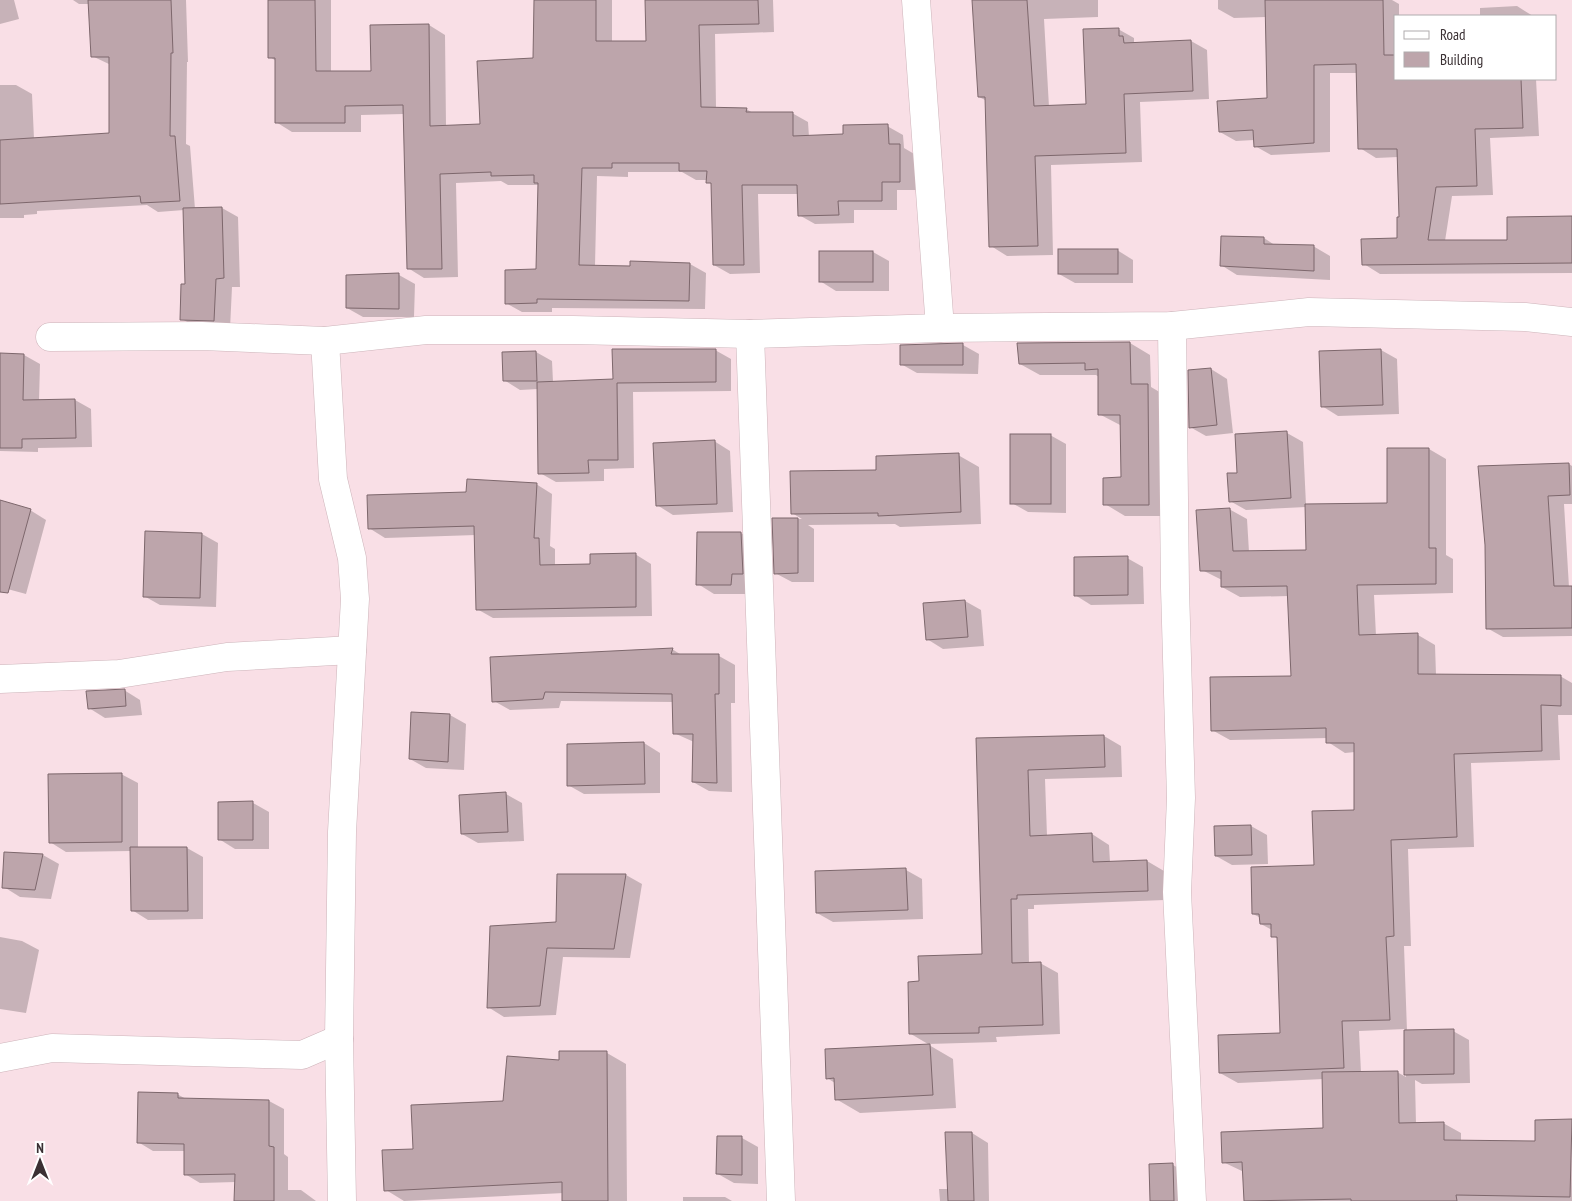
<svg xmlns="http://www.w3.org/2000/svg" width="1572" height="1201" viewBox="0 0 1572 1201" font-family="'PT Sans Narrow',sans-serif">
	<style>
		.shadow { fill: #0003; fill-rule: evenodd }
		.building { fill: #bda5ab; stroke: #7d676c }
		.lines { fill: none; stroke-linecap: round; stroke-linejoin: round }
		.street-casing { stroke: #cdb4ba; stroke-width: 29 }
		.street { stroke: #fff; stroke-width: 28 }
	</style>
	<rect width="100%" height="100%" fill="#f9dfe6"/>
	<g class="shadow">
		<polygon points="0,0 14,0 19,19 0,24"/>
		<polygon points="73,0 186,0 188,62 187,62 186,144 190,146 195,209 222,208 238,217 240,287 232,287 230,329 198,328 182,319 186,285 184,210 158,212 147,205 37,211 37,214 24,215 24,218 0,218 0,85 16,85 32,94 34,139 110,135 111,65 92,56 89,4 79,4"/>
		<polygon points="269,0 331,0 331,72 372,72 429,25 445,35 446,126 481,125 534,59 535,0 612,0 612,42 647,42 647,0 773,0 774,32 715,34 716,108 746,109 753,113 792,113 808,122 809,137 844,136 887,126 903,135 904,148 916,155 916,190 897,190 897,210 854,210 854,223 815,224 799,215 799,194 758,194 760,273 730,274 714,265 712,185 708,180 696,180 682,172 628,172 628,177 597,176 595,266 631,267 690,264 706,273 705,309 552,308 552,312 522,312 506,303 537,270 539,185 508,185 501,181 456,183 458,277 424,278 408,268 404,114 361,115 361,132 292,132 276,122 276,61 270,57"/>
		<polygon points="973,0 1098,0 1098,17 1044,19 1049,107 1088,106 1118,29 1134,38 1134,44 1191,41 1207,50 1209,99 1140,102 1142,162 1051,165 1053,255 1007,256 991,246 987,101 979,97"/>
		<polygon points="1218,0 1392,0 1399,4 1399,16 1396,16 1396,79 1536,79 1539,136 1490,138 1493,195 1452,196 1445,241 1508,241 1572,217 1572,273 1380,274 1364,264 1398,239 1401,218 1398,157 1376,158 1360,148 1357,73 1330,73 1330,152 1271,155 1255,146 1254,140 1236,141 1220,132 1268,99 1266,17 1234,18 1218,9"/>
		<polygon points="1517,6 1533,16 1480,16 1480,8"/>
		<polygon points="1264,238 1276,246 1313,246 1330,256 1330,280 1237,275 1221,265"/>
		<polygon points="1117,250 1133,260 1133,283 1075,283 1059,274"/>
		<polygon points="873,252 889,261 889,291 836,291 820,281"/>
		<polygon points="399,275 415,284 414,317 363,317 347,308"/>
		<polygon points="1130,343 1150,355 1151,387 1168,397 1169,516 1125,516 1105,504 1122,479 1122,426 1099,414 1099,377 1096,375 1040,375 1020,364"/>
		<polygon points="963,345 979,354 978,374 917,373 901,364"/>
		<polygon points="715,350 731,359 731,391 633,392 634,468 604,469 604,481 556,482 540,473 538,389 520,390 504,380 536,352 552,361 553,382 614,380"/>
		<polygon points="1381,350 1397,359 1399,414 1338,416 1322,406"/>
		<polygon points="0,355 24,355 40,364 39,401 75,400 91,409 92,447 38,448 38,452 0,451"/>
		<polygon points="1211,369 1227,379 1233,433 1206,436 1190,427"/>
		<path d="M1287,433L1303,442L1306,505L1388,504L1429,449L1446,459V555L1453,559V593L1374,595L1376,636L1418,635L1435,645L1436,675L1560,676L1572,683V715H1558L1560,760L1471,763L1474,847L1408,849L1411,946H1404L1407,1031H1453L1469,1040L1470,1083L1422,1084L1415,1080L1416,1124L1443,1123L1461,1133V1142L1537,1143L1571,1120L1572,1201H1245L1244,1172L1223,1162L1324,1130V1079L1238,1083L1220,1073L1281,1034L1278,939L1273,936L1272,930L1261,924V918L1253,914L1315,867L1355,811V752L1345,753L1328,742V738L1230,740L1212,730L1292,677L1289,596L1240,597L1222,587V580L1202,570L1229,509L1247,519L1249,552L1307,551L1306,507L1246,510L1230,501L1238,474ZM1405,1029L1406,1077L1397,1072L1361,1073L1359,1031Z"/>
		<polygon points="1050,435 1066,444 1066,513 1028,512 1012,503"/>
		<polygon points="714,441 730,451 733,512 673,515 657,505"/>
		<polygon points="958,455 979,467 981,524 900,527 895,524 808,525 814,529 814,582 792,582 775,573 774,519 802,519 792,513 878,471"/>
		<polygon points="1569,464 1572,466 1572,504 1564,504 1569,587 1572,587 1572,636 1503,637 1487,628 1486,545"/>
		<polygon points="536,484 552,494 550,546 555,549 555,566 591,565 635,554 651,564 652,616 493,618 477,609 476,535 385,538 369,528"/>
		<polygon points="0,502 30,510 46,520 26,594 0,587"/>
		<polygon points="698,533 741,533 757,542 747,594 714,594 698,584"/>
		<polygon points="202,534 218,543 216,607 160,605 144,596"/>
		<polygon points="1127,558 1143,567 1144,604 1091,605 1075,595"/>
		<polygon points="965,601 981,610 984,646 943,649 927,639"/>
		<polygon points="672,649 683,656 719,656 735,665 735,703 731,703 732,792 709,791 693,782 694,742 674,733 674,702 561,701 559,708 510,710 494,701"/>
		<polygon points="124,690 140,700 142,715 105,718 89,708"/>
		<polygon points="412,713 450,715 466,724 464,770 426,768 410,759"/>
		<polygon points="1104,736 1121,746 1122,777 1045,779 1047,836 1092,834 1109,845 1110,862 1147,861 1164,871 1165,900 1034,905 1034,909 1028,909 1029,964 1040,963 1058,973 1060,1034 996,1037 997,1042 928,1044 911,1034 920,983 983,955 978,739"/>
		<polygon points="644,743 660,753 660,793 584,794 568,785"/>
		<polygon points="121,774 138,783 138,849 187,848 203,857 203,919 148,920 132,910 131,851 66,852 50,842"/>
		<polygon points="506,794 522,803 524,841 478,843 462,834"/>
		<polygon points="253,803 269,812 269,849 235,849 219,839"/>
		<polygon points="1251,826 1267,835 1268,864 1232,865 1216,856"/>
		<polygon points="5,853 43,855 59,864 51,899 20,897 4,887"/>
		<polygon points="906,870 922,879 923,919 833,922 817,913"/>
		<polygon points="558,875 626,875 642,884 630,958 563,957 556,1015 504,1017 488,1007 557,923"/>
		<polygon points="0,937 22,941 39,950 26,1013 0,1009"/>
		<polygon points="929,1045 953,1059 956,1108 860,1113 836,1099 835,1083 827,1078"/>
		<polygon points="561,1053 607,1053 626,1064 627,1201 564,1201 564,1193 404,1201 386,1190 414,1150 505,1102 561,1061"/>
		<polygon points="177,1094 186,1099 269,1101 284,1109 284,1154 288,1157 288,1190 301,1190 316,1201 235,1201 236,1182 200,1183 185,1174 185,1151 153,1151 138,1142"/>
		<polygon points="972,1133 988,1143 989,1201 940,1201 939,1189 948,1189"/>
		<polygon points="718,1138 742,1138 758,1147 758,1184 734,1183 718,1174"/>
		<polygon points="1173,1165 1180,1169 1182,1201 1151,1201"/>
		<polygon points="683,1197 725,1197 732,1201 683,1201"/>
	</g>
	<g class="building">
		<polygon points="88,0 171,0 173,53 171,53 170,136 175,136 180,201 141,203 140,196 0,204 0,140 109,133 109,57 91,57"/>
		<polygon points="268,0 315,0 316,71 371,71 370,25 429,24 430,126 480,124 477,61 533,58 534,0 596,0 596,41 646,41 645,0 758,0 759,24 699,25 701,107 747,108 746,112 793,112 793,136 843,134 843,125 888,124 889,144 900,144 900,182 882,182 882,201 838,201 839,215 798,216 797,185 742,185 744,265 713,265 711,183 706,183 707,171 679,171 679,163 612,163 612,168 582,168 579,265 630,266 630,261 690,263 689,301 537,299 537,303 505,304 505,270 536,269 538,183 534,183 534,175 491,176 491,172 440,174 442,269 407,269 403,105 345,106 345,123 275,123 275,58 268,58"/>
		<polygon points="972,0 1027,0 1034,106 1086,104 1083,29 1119,28 1119,36 1123,36 1124,43 1191,40 1193,91 1124,94 1126,153 1035,156 1038,246 989,247 985,97 978,97"/>
		<polygon points="1265,0 1383,0 1384,55 1396,55 1396,79 1521,79 1523,128 1475,129 1477,186 1436,187 1428,240 1507,240 1507,217 1572,216 1572,263 1362,265 1361,239 1397,238 1397,217 1399,217 1397,149 1358,149 1356,64 1314,65 1314,143 1254,147 1253,130 1219,132 1217,101 1267,98"/>
		<polygon points="222,207 224,278 216,279 214,321 180,320 181,284 185,284 183,208"/>
		<polygon points="1221,236 1264,237 1264,244 1314,245 1314,271 1220,266"/>
		<rect x="1058" y="249" width="60" height="25"/>
		<rect x="819" y="251" width="54" height="31"/>
		<polygon points="399,273 399,309 346,308 346,275"/>
		<polygon points="1130,342 1131,384 1148,384 1149,505 1103,505 1103,478 1121,477 1120,415 1098,415 1098,369 1085,370 1085,363 1019,364 1017,343"/>
		<polygon points="963,343 963,365 900,365 900,345"/>
		<polygon points="612,349 716,349 716,382 617,383 618,460 588,460 589,473 538,474 537,382 613,379"/>
		<polygon points="1381,349 1383,405 1321,407 1319,351"/>
		<polygon points="536,351 537,381 503,381 502,352"/>
		<polygon points="0,353 24,354 23,400 75,399 76,438 22,439 22,448 0,448"/>
		<polygon points="1211,368 1217,425 1189,428 1188,370"/>
		<polygon points="1287,431 1291,498 1229,502 1227,473 1237,473 1235,434"/>
		<rect x="1010" y="434" width="41" height="70"/>
		<polygon points="715,440 717,504 656,506 653,443"/>
		<polygon points="1387,448 1429,448 1429,548 1436,548 1436,584 1357,585 1359,635 1418,633 1418,674 1561,675 1561,706 1541,705 1542,751 1454,754 1457,837 1391,840 1394,936 1386,937 1390,1020 1342,1021 1344,1068 1219,1073 1218,1035 1280,1033 1277,937 1271,937 1271,924 1260,924 1259,914 1252,914 1251,867 1314,865 1312,811 1354,810 1354,743 1326,743 1326,728 1211,731 1210,677 1291,676 1287,586 1221,587 1221,571 1200,571 1196,510 1230,508 1233,551 1306,550 1305,504 1387,503"/>
		<polygon points="959,453 961,512 878,516 878,513 791,514 790,471 876,470 876,456"/>
		<polygon points="1569,463 1570,495 1548,496 1554,586 1572,586 1572,628 1486,629 1485,545 1478,466"/>
		<polygon points="467,479 537,483 534,538 539,538 540,565 590,564 590,554 636,553 636,607 476,610 474,526 368,529 367,495 466,492"/>
		<polygon points="0,500 31,509 8,593 0,592"/>
		<polygon points="772,518 798,518 798,573 774,574"/>
		<polygon points="145,531 202,533 200,598 143,597"/>
		<polygon points="697,532 741,532 743,574 732,574 731,585 696,585"/>
		<polygon points="1128,556 1128,595 1074,596 1074,557"/>
		<polygon points="965,600 968,637 926,640 923,603"/>
		<polygon points="673,648 671,654 719,654 719,694 715,694 717,783 692,782 693,734 673,734 672,694 545,692 543,699 492,702 490,657"/>
		<polygon points="125,689 126,706 88,709 86,691"/>
		<polygon points="411,712 450,714 448,762 409,759"/>
		<polygon points="1104,735 1105,767 1028,770 1030,836 1092,833 1093,862 1147,860 1148,891 1017,895 1017,899 1011,899 1012,963 1041,962 1043,1025 979,1027 979,1033 909,1034 908,982 919,981 918,956 982,954 976,738"/>
		<polygon points="644,742 645,784 567,786 567,744"/>
		<polygon points="122,773 122,842 49,843 48,774"/>
		<polygon points="506,792 508,832 461,834 459,795"/>
		<polygon points="253,801 253,840 218,840 218,802"/>
		<polygon points="1251,825 1252,855 1215,856 1214,826"/>
		<polygon points="130,847 187,847 188,911 131,911"/>
		<polygon points="4,852 43,854 35,890 2,888"/>
		<polygon points="906,868 908,910 816,913 815,871"/>
		<polygon points="557,874 626,874 614,949 547,948 540,1006 487,1008 490,926 556,922"/>
		<polygon points="1454,1029 1454,1074 1404,1075 1404,1030"/>
		<polygon points="930,1044 933,1095 835,1100 834,1078 826,1079 825,1049"/>
		<polygon points="559,1051 607,1051 608,1201 562,1201 562,1182 384,1191 382,1150 413,1149 411,1105 503,1101 507,1056 559,1060"/>
		<polygon points="1398,1071 1399,1123 1444,1122 1444,1140 1535,1141 1535,1120 1572,1119 1570,1197 1456,1195 1457,1201 1351,1201 1351,1199 1244,1201 1242,1162 1222,1163 1221,1132 1323,1128 1322,1072"/>
		<polygon points="138,1092 178,1093 178,1098 269,1100 269,1146 274,1147 274,1201 234,1201 235,1174 184,1175 184,1144 137,1143"/>
		<polygon points="945,1132 972,1132 974,1201 948,1201"/>
		<polygon points="717,1136 742,1136 742,1175 716,1174"/>
		<polygon points="1173,1163 1174,1201 1150,1201 1149,1164"/>
	</g>
	<g class="lines">
		<g class="street-casing">
			<g id="street">
				<polyline points="916,0 940,328"/>
				<polyline points="1172,326 1175,588 1181,798 1177,892 1192,1201"/>
				<polyline points="750,334 781,1201"/>
				<polyline points="50,337 202,336 325,341 426,330 573,330 750,334 940,328 1172,326 1309,312 1525,317 1572,322"/>
				<polyline points="325,341 333,479 352,558 355,599 342,832 339,1039 342,1201"/>
				<polyline points="0,679 119,674 227,657 352,650"/>
				<polyline points="0,1058 52,1048 302,1055 339,1039"/>
			</g>
		</g>
		<use href="#street" class="street"/>
	</g>
	<rect x="1394" y="15" width="162" height="65" fill="#ffffff" stroke="#b0acad"/>
	<rect x="1404" y="31" width="25" height="8" fill="#ffffff" stroke="#b0acad"/>
	<text x="1440" y="40" font-size="15" fill="#3a3033">Road</text>
	<rect x="1404" y="52" width="25" height="15" fill="#bda5ab" stroke="#b0acad"/>
	<text x="1440" y="65" font-size="15" fill="#3a3033">Building</text>
	<g transform="translate(40 1161)" stroke="#ffffff" stroke-width="4" paint-order="stroke">
	<path d="M0-4L9 19L0 12L-9 19Z" fill="#3a3033"/>
	<text y="-8" font-size="14" font-weight="bold" text-anchor="middle" fill="#3a3033">N</text>
	</g>
</svg>
